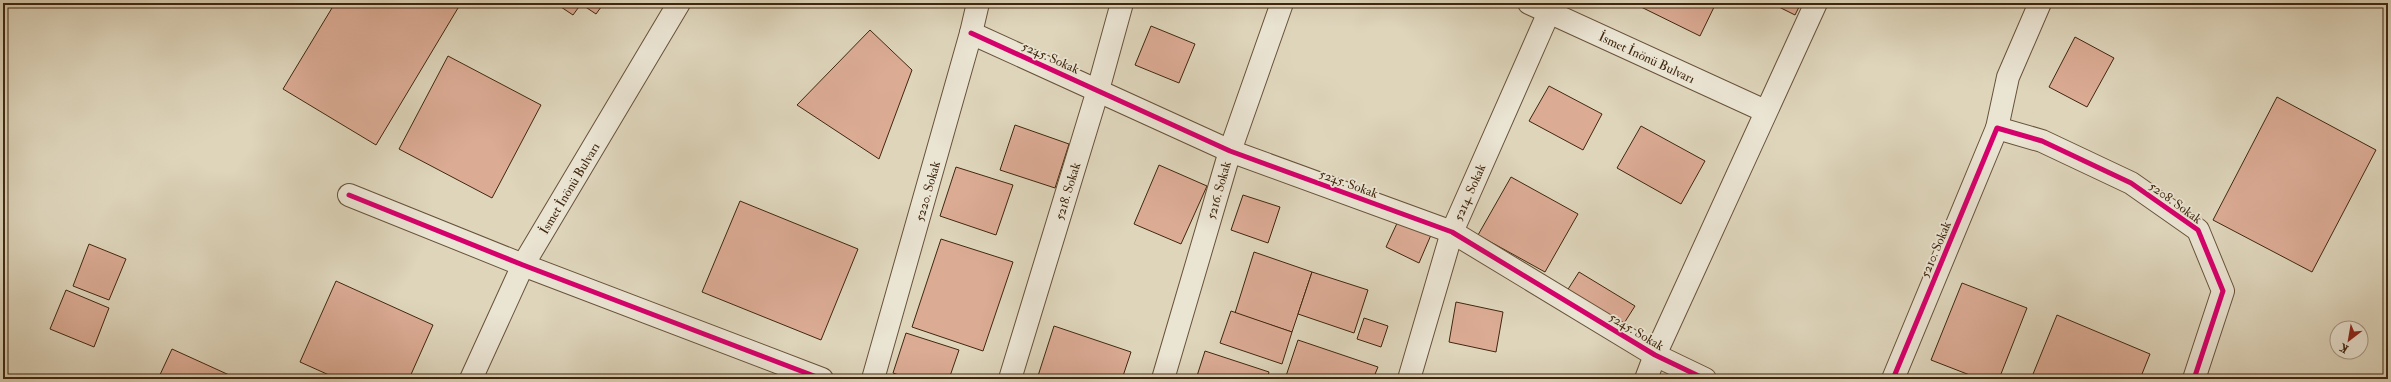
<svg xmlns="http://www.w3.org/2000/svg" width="2391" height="382" viewBox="0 0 2391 382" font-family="'IM FELL Double Pica',serif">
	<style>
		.building { fill: #dbab94; stroke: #40270e }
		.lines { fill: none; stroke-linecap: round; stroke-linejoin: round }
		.minor-casing { stroke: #685239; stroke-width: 24 }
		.minor { stroke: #eae4d3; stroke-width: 22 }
		.cycleway-casing { stroke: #eae4d3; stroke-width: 8 }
		.cycleway { stroke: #d6006c; stroke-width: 5 }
		.labels { text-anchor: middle; stroke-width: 3.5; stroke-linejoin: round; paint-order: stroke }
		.street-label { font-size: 13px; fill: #40270e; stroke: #eae4d3 }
	</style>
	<rect width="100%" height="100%" fill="#ded5bb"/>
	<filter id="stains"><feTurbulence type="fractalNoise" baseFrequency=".005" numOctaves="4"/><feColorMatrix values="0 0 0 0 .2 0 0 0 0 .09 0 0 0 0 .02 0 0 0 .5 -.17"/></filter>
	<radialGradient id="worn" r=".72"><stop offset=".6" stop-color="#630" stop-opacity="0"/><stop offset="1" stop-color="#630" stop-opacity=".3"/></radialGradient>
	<g class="building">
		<polygon points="335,3 461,3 376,145 283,89"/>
		<polygon points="555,3 604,3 596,14 581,4 573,15"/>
		<polygon points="1638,3 1716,3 1700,36 1637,5"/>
		<polygon points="1771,3 1801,3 1795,15"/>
		<polygon points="1151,26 1195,44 1179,83 1135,65"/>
		<polygon points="870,30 912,70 879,159 797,105"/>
		<polygon points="2075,37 2114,58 2087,107 2049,87"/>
		<polygon points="448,56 541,105 492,198 399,149"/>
		<polygon points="1549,86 1602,114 1583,150 1529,121"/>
		<polygon points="2277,97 2376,150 2312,272 2213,220"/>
		<polygon points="1015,125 1069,144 1055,188 1000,170"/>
		<polygon points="1641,126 1705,161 1681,204 1617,168"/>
		<polygon points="1159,165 1207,186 1181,244 1134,224"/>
		<polygon points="956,167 1013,185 996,235 940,216"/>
		<polygon points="1511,177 1578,214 1545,272 1478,235"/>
		<polygon points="1243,195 1280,207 1268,243 1231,230"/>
		<polygon points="740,201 858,249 821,340 702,292"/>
		<polygon points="1399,219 1431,235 1419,263 1386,247"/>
		<polygon points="941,239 1013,262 983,351 912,327"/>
		<polygon points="89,244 126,259 109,300 73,286"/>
		<polygon points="1254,252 1312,272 1292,332 1235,313"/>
		<polygon points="1312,272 1368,290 1354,333 1298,314"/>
		<polygon points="1579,272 1635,306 1621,328 1565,294"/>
		<polygon points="336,281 433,325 409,379 338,379 300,362"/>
		<polygon points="1962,283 2027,308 1999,379 1980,379 1931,360"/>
		<polygon points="66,290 109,308 94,347 50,329"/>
		<polygon points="1456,302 1503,312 1496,352 1449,342"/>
		<polygon points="1231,311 1292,332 1282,364 1220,343"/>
		<polygon points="2057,315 2150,354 2140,379 2031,379"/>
		<polygon points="1364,318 1388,326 1381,347 1357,339"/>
		<polygon points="1054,326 1131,352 1122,379 1037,379"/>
		<polygon points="906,333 959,350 949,379 910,379 893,373"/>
		<polygon points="1298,340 1378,367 1373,379 1285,379"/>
		<polygon points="172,349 238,379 158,379"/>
		<polygon points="1205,351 1269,372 1267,379 1196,379"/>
	</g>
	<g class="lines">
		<g class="minor-casing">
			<g id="minor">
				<polyline points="1529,3 1765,111"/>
				<polyline points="971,33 1230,151 1452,232 1655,355 1705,379"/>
				<polyline points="1997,128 2042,141 2131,183 2198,230 2223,291 2194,379"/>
				<polyline points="349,195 523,265 822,379"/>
				<polyline points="471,379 523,265 679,3"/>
				<polyline points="873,379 971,33 978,3"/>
				<polyline points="1010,379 1098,90 1122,3"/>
				<polyline points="1163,379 1230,151 1282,3"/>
				<polyline points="1409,379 1452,232 1553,3"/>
				<polyline points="1646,379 1655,355 1816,3"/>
				<polyline points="1893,379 1997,128 2008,77 2040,3"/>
			</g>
		</g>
		<use href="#minor" class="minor"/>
		<g class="cycleway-casing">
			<g id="cycleway">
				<polyline points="971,33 1230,151 1452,232 1655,355 1705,379"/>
				<polyline points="349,195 523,265 822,379"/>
				<polyline points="1893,379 1997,128 2042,141 2131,183 2198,230 2223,291 2194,379"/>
			</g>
		</g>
		<use href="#cycleway" class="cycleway"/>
	</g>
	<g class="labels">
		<g class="street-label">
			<text transform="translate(1051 57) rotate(24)" y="5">5245. Sokak</text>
			<text transform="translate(1647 57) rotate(25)" y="5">İsmet İnönü Bulvarı</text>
			<text transform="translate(1349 183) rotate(20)" y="5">5245. Sokak</text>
			<text transform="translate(569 188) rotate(-59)" y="5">İsmet İnönü Bulvarı</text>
			<text transform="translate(1218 190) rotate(-74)" y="5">5216. Sokak</text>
			<text transform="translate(927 191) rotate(-74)" y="5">5220. Sokak</text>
			<text transform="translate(1067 191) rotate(-73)" y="5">5218. Sokak</text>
			<text transform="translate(1469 192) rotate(-66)" y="5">5214. Sokak</text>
			<text transform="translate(2176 202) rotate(36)" y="5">5208. Sokak</text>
			<text transform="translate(1935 249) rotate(-67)" y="5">5210. Sokak</text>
			<text transform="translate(1637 331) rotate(31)" y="5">5245. Sokak</text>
		</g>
	</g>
	<rect width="2391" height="382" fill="none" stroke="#ded5bb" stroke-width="16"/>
	<rect x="4" y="4" width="2383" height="374" fill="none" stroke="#40270e" stroke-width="2"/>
	<rect x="8" y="8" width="2375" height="366" fill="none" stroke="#40270e"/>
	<g transform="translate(2349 340) rotate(211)"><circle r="19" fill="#eae4d3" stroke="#a69884"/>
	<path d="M0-3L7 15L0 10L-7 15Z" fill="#8f2418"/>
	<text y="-6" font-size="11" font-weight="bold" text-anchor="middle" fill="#40270e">K</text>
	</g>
	<rect width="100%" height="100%" filter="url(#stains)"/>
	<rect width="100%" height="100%" fill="url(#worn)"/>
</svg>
